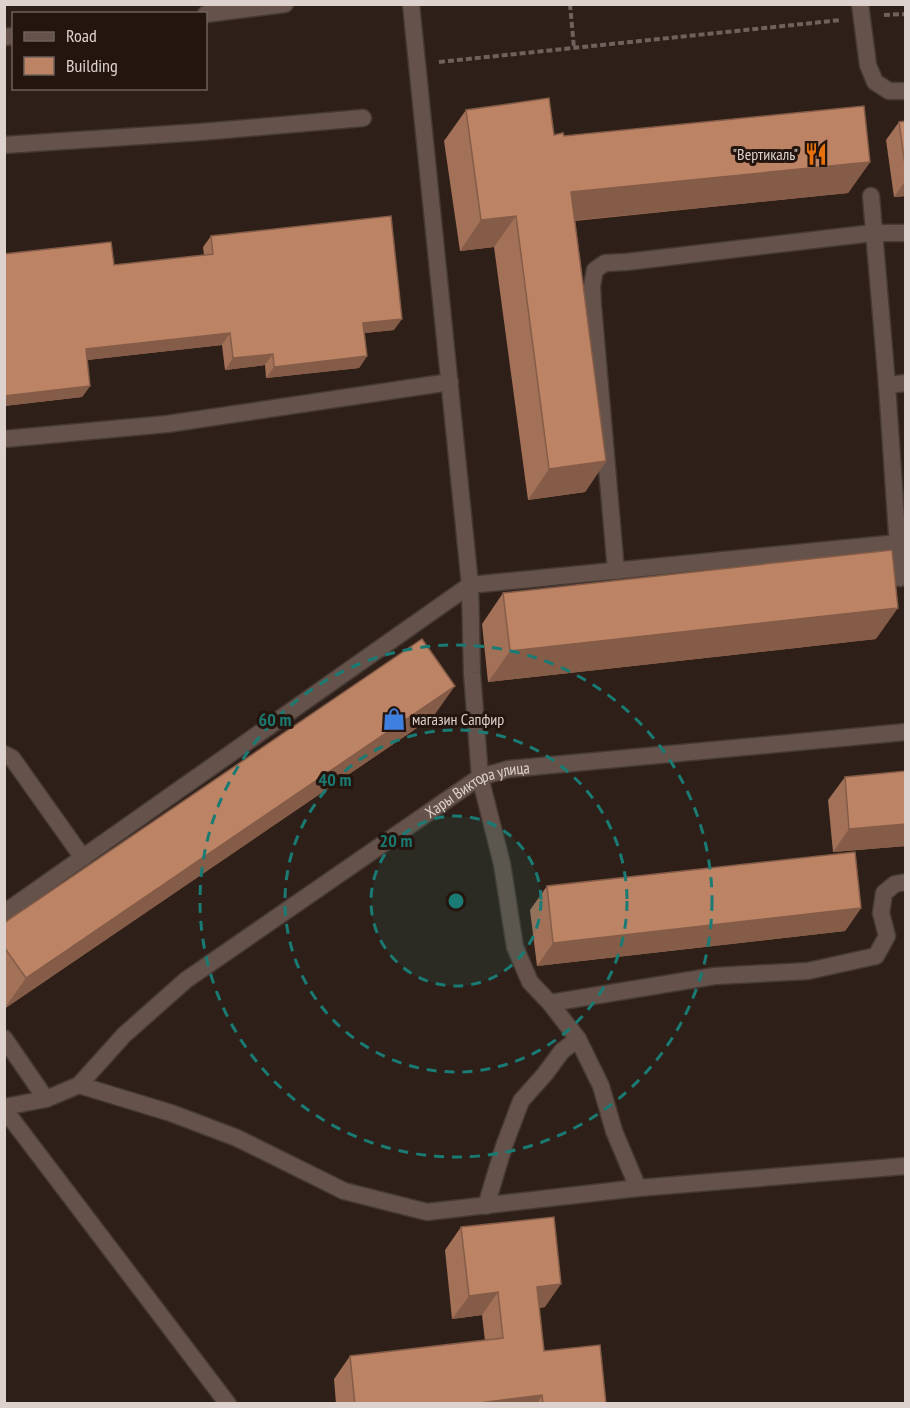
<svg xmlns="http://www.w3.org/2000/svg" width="910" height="1408" viewBox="0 0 910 1408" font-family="'PT Sans Narrow',sans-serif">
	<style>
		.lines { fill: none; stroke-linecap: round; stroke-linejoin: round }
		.service-casing { stroke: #463934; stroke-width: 19 }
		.minor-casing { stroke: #463934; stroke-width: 19 }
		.path { stroke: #6f625c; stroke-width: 4; stroke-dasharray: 6 3; stroke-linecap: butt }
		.service { stroke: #65534b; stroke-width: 16 }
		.minor { stroke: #65534b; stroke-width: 16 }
		.wall { fill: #a37157 }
		.shaded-wall { fill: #845c47 }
		.building { fill: #bd8365; stroke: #845c47; stroke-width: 1.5 }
		.ring { fill: none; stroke: #197b73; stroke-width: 3; stroke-dasharray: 10 8 }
		.labels { text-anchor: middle; stroke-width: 6; stroke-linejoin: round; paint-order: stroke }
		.poi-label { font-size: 16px; fill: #ddd2cd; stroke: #24160f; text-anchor: end }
		.street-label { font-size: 16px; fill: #ddd2cd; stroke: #24160f }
		.centre { fill: #197b73; stroke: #24160f; stroke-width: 3 }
		.ring-label { font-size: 18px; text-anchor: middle; font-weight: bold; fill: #197b73; stroke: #24160f; stroke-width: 6; stroke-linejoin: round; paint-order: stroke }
	</style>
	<rect width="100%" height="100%" fill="#2e1f18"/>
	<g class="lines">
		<g class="service-casing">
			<g id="service">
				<polyline points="860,4 868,65 875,82 889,91 906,91"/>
				<polyline points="4,145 201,132 363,118"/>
				<polyline points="871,196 887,385 900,578"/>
				<polyline points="887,385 906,383"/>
				<polyline points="4,439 167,424 450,382"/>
				<polyline points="616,571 593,306 592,286 595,270 605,263 626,262 873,233 906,233"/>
				<polyline points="4,754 12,758 83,858"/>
				<polyline points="4,913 470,585 411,4"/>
				<polyline points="550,1003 715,976 808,971 876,956 887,936 881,913 884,893 895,884 906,882"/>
				<polyline points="4,1038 46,1099"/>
				<polyline points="638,1188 614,1131 601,1086 578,1039 550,1003 530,982 515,947 502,864 480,777 472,673 470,585 898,543"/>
				<polyline points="486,1206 504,1146 521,1101 545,1074 562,1051 578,1039"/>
			</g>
		</g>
		<g class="minor-casing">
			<g id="minor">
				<polyline points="206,14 285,4"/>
				<polyline points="4,37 14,36"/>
				<polyline points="79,1085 171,1113 237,1138 344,1191 427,1212 638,1188 906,1166"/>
				<path id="s1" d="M4,1107L46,1099L79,1085L124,1035L186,980L480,777L509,769L906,732"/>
				<polyline points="4,1109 228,1404"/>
			</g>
		</g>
		<g class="path">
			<polyline points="570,4 574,48"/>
			<polyline points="884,15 906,14"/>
			<polyline points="439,62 841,20"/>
		</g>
		<use href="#service" class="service"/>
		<use href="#minor" class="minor"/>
	</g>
	<g class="wall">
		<polygon points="466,110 554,135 564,136 870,162 848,193 575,221 606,461 585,492 528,500 494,247 460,251 444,141"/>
		<polygon points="906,121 906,196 894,197 886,140 899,122"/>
		<polygon points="211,236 394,330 364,333 367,356 359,368 266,378 265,365 225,370 222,345 87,360 90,386 82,397 4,406 4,254 114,265 204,255 203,247"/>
		<polygon points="503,593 876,639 488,682 482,624"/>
		<polygon points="433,717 4,1009 4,923"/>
		<polygon points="906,771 906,846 833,852 828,800 845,777"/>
		<polygon points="547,886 861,908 845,931 537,966 530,910"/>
		<polygon points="461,1227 545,1307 539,1308 544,1351 606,1404 336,1404 334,1379 350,1356 485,1341 482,1315 452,1319 445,1250"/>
	</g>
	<g class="shaded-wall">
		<polygon points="870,162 848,193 549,223 571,192"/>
		<polygon points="906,180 906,196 894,197"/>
		<polygon points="516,216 494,247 460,251 481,220"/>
		<polygon points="402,319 394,330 355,334 363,323"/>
		<polygon points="230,333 222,345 78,361 86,349"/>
		<polygon points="273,354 265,365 225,370 233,358"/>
		<polygon points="367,356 359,368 266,378 274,367"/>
		<polygon points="90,386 82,397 4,406 4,396"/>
		<polygon points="606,461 585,492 528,500 549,469"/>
		<polygon points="898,608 876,639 488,682 510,651"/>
		<polygon points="455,686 433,717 4,1009 26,978"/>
		<polygon points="906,824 906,846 833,852 849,829"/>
		<polygon points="861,908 845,931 537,966 553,943"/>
		<polygon points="561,1284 545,1307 521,1310 537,1287"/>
		<polygon points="498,1292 482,1315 452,1319 469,1296"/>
		<polygon points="542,1395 537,1404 472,1404"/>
	</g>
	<g class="building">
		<polygon points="549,98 554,135 563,133 564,136 864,106 870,162 571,192 606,461 549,469 516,216 481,220 466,110"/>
		<polygon points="906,121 906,172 899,122"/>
		<polygon points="391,216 402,319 363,323 367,356 274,367 273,354 233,358 230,333 86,349 90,386 4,396 4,254 111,242 114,265 213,254 211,236"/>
		<polygon points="892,550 898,608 510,651 503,593"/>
		<polygon points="422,639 455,686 26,978 4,947 4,923"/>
		<polygon points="906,771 906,824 849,829 845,777"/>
		<polygon points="855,852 861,908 553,943 547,886"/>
		<polygon points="554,1217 561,1284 537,1287 544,1351 600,1345 606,1404 543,1404 542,1395 472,1404 355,1404 350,1356 503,1338 498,1292 469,1296 461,1227"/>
	</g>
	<circle cx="456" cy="901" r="85" fill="#197b73" fill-opacity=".12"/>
	<g class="ring">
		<circle cx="456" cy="901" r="85"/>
		<circle cx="456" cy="901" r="171"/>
		<circle cx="456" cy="901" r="256"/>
	</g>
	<defs>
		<g id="restaurant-bare" transform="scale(1.8)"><path d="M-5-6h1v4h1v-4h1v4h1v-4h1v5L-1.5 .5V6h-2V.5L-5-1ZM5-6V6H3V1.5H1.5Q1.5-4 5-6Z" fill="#e8710a" stroke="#24160f" stroke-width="2.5" paint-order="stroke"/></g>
		<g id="shop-bare" transform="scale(1.8)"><path d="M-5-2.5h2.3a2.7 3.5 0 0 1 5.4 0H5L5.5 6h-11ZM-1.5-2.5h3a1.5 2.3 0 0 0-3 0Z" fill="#3f7fe0" stroke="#24160f" stroke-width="2.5" paint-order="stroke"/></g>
	</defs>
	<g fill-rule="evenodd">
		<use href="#restaurant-bare" x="816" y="154"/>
		<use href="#shop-bare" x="394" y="719"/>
	</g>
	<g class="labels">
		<g class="poi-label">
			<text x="798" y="160">"Вертикаль"</text>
			<text x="412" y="725" text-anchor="start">магазин Сапфир</text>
		</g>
		<g class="street-label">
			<text dy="6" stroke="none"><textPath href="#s1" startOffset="579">Хары Виктора улица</textPath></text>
		</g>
	</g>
	<circle cx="456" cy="901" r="9" class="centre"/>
	<g class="ring-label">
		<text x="275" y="726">60 m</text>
		<text x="335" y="786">40 m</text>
		<text x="396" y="847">20 m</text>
	</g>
	<rect width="910" height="1408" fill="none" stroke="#ddd2cd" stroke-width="12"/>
	<rect x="12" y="12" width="195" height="78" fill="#24160f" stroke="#6e615b" stroke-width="1.5"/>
	<rect x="24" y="32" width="30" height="9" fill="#65534b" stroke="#6e615b" stroke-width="1.5"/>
	<text x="66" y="42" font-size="18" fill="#ddd2cd">Road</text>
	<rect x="24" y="57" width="30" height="18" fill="#bd8365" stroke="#6e615b" stroke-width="1.5"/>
	<text x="66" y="72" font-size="18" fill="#ddd2cd">Building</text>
</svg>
